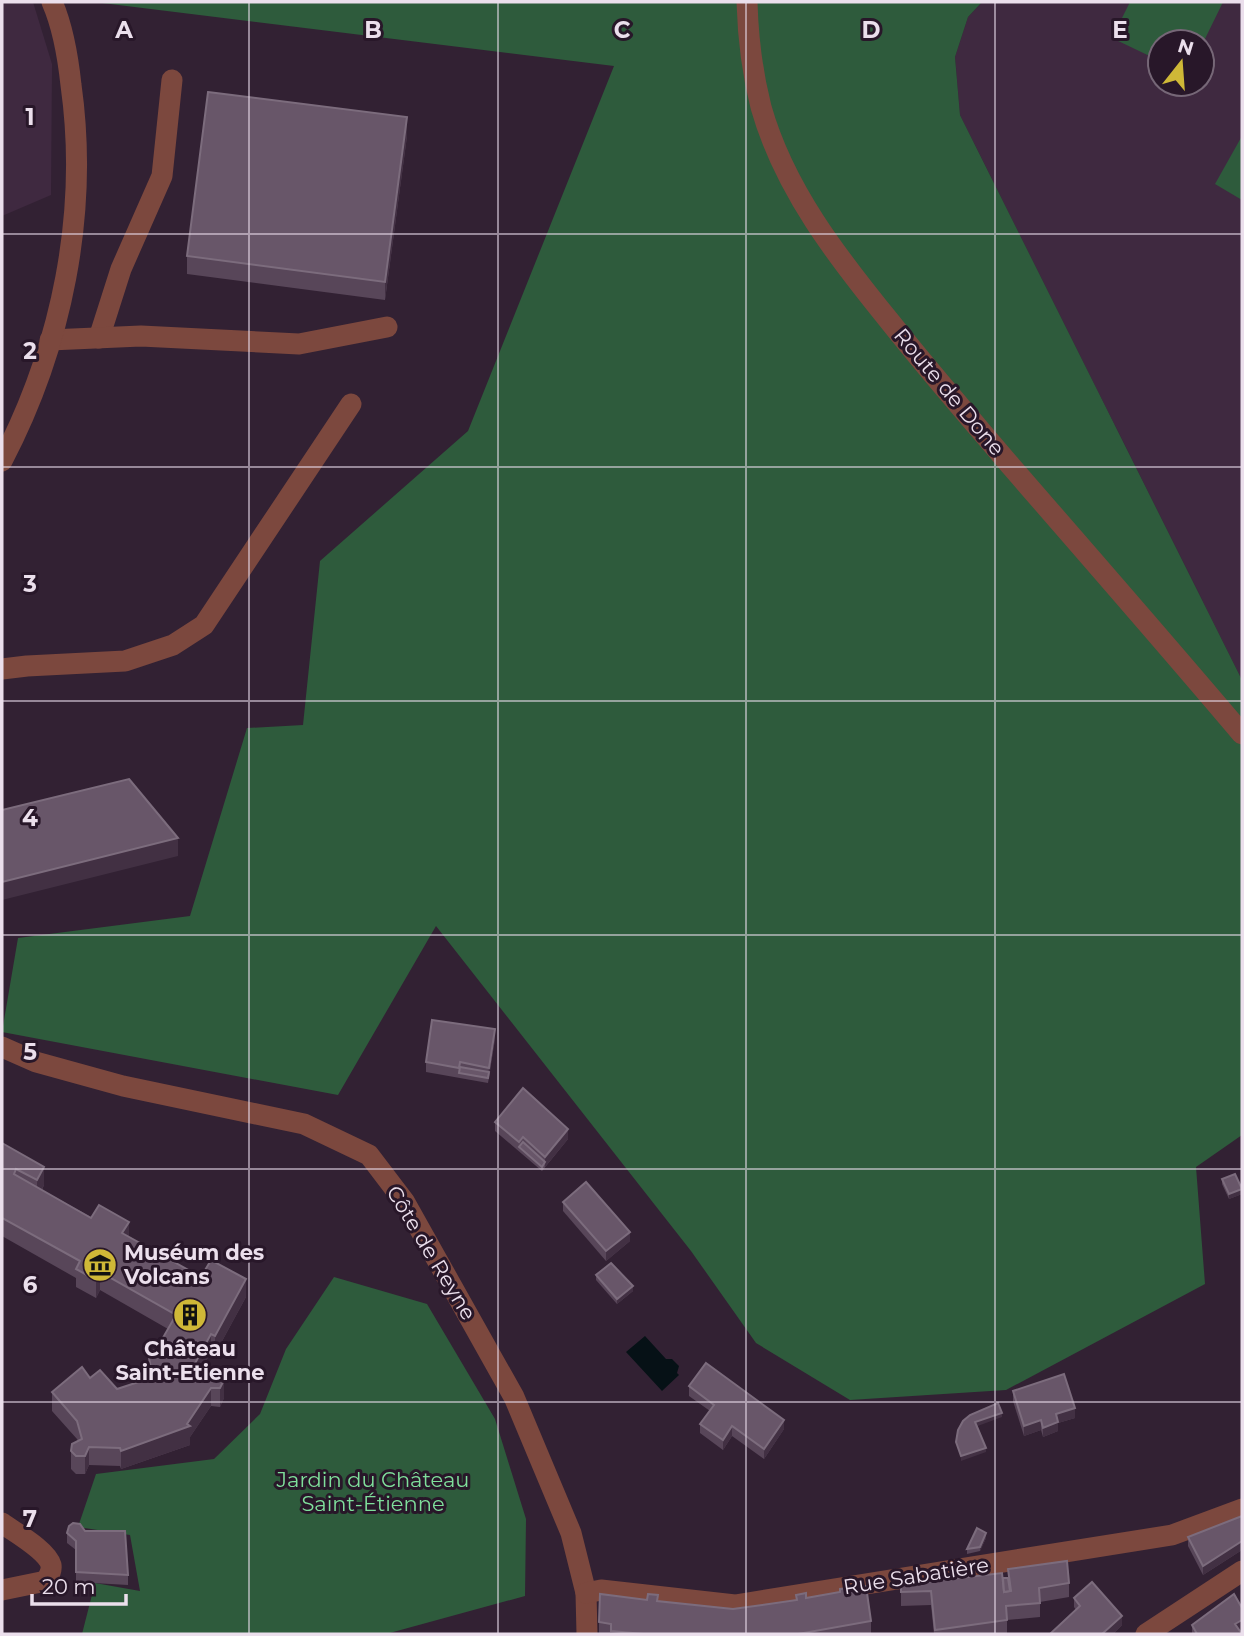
<svg xmlns="http://www.w3.org/2000/svg" width="1244" height="1636" viewBox="0 0 1244 1636" font-family="Montserrat,sans-serif">
	<style>
		.built { fill: #3f2940; fill-rule: evenodd }
		.green { fill: #2e5b3c }
		.water { fill: #061116 }
		.lines { fill: none; stroke-linecap: round; stroke-linejoin: round }
		.minor { stroke: #7c483e; stroke-width: 21 }
		.wall { fill: #584659 }
		.shaded-wall { fill: #423043 }
		.building { fill: #685669; stroke: #7c6c7d; stroke-width: 2 }
		.grid { fill: none; stroke: #ebdfec; stroke-width: 2; stroke-opacity: 0.55 }
		.labels { text-anchor: middle; stroke-width: 6; stroke-linejoin: round; paint-order: stroke }
		.street-label { font-size: 21px; fill: #ebdfec; stroke: #281729 }
		.poi-label { font-size: 21px; font-weight: bold; fill: #ebdfec; stroke: #281729; text-anchor: start }
		.park-label { font-size: 21px; fill: #7fdf9b; stroke: #281729 }
		.grid-label { font-size: 23px; text-anchor: middle; font-weight: bold; fill: #ebdfec; stroke: #281729; stroke-width: 6; stroke-linejoin: round; paint-order: stroke }
	</style>
	<rect width="100%" height="100%" fill="#322133"/>
	<g class="built">
		<polygon points="2,2 33,2 52,64 51,195 2,216"/>
		<path d="M982,2H1242V680L960,115L955,57L968,17ZM1160,42H1202V84H1160Z"/>
	</g>
	<g class="green">
		<polygon points="94,2 982,2 968,17 955,57 960,115 1242,680 1242,1135 1196,1167 1205,1284 1006,1390 850,1400 756,1343 691,1251 436,926 338,1095 2,1032 18,938 190,916 247,728 303,725 320,561 468,431 614,66"/>
		<polygon points="1130,2 1223,2 1202,45 1202,42 1160,42 1160,61 1112,38"/>
		<polygon points="1242,136 1242,200 1215,184"/>
		<polygon points="334,1277 427,1304 495,1419 526,1519 525,1596 386,1634 82,1634 95,1583 140,1591 130,1535 78,1527 96,1474 214,1459 260,1414 286,1349"/>
	</g>
	<polygon class="water" points="645,1336 666,1359 672,1359 679,1366 677,1373 679,1375 662,1391 626,1352"/>
	<g class="lines">
		<g class="minor">
			<path d="M747,2C748,37 752,72 761,107C784,189 838,258 891,323C929,371 970,418 1010,465C1088,555 1166,644 1242,734"/>
			<polyline points="99,338 121,269 162,176 172,80"/>
			<polyline points="50,340 141,336 299,344 387,327"/>
			<path d="M2,461C62,346 89,213 71,85C68,57 63,27 52,2"/>
			<polyline points="2,669 27,666 125,661 173,645 204,625 351,404"/>
			<polyline points="2,1047 36,1062 123,1086 304,1124 369,1155 404,1201 514,1397 571,1533 586,1593 587,1634"/>
			<path d="M2,1523C14,1532 47,1550 51,1565C52,1571 49,1576 46,1581L2,1590"/>
			<polyline points="586,1593 601,1590 735,1605 1172,1535 1242,1509"/>
			<polyline points="1146,1634 1242,1571"/>
		</g>
	</g>
	<g class="wall">
		<polygon points="407,136 385,300 187,274 187,256"/>
		<polygon points="495,1039 488,1083 426,1072 426,1062"/>
		<polygon points="495,1122 568,1139 542,1171 495,1131"/>
		<polygon points="2,1143 44,1185 42,1190 201,1277 246,1297 215,1354 211,1352 200,1371 209,1376 216,1371 224,1398 220,1407 211,1406 190,1437 190,1445 121,1469 120,1466 89,1465 85,1474 76,1474 71,1469 71,1451 78,1441 77,1439 52,1411 52,1392 90,1378 117,1389 149,1378 149,1358 156,1350 168,1329 100,1290 96,1298 76,1287 76,1278 2,1236"/>
		<polygon points="1222,1179 1242,1194 1229,1199 1222,1184"/>
		<polygon points="563,1202 630,1241 606,1261 563,1211"/>
		<polygon points="596,1275 633,1291 617,1304 596,1280"/>
		<polygon points="689,1386 784,1429 764,1459 732,1436 723,1450 700,1433 700,1424 710,1411 689,1396"/>
		<polygon points="1013,1391 1075,1418 1058,1423 1058,1431 1043,1437 1041,1430 1024,1436 1013,1401"/>
		<polygon points="1242,1517 1242,1550 1203,1575 1188,1546 1188,1537"/>
		<polygon points="85,1531 128,1575 128,1585 76,1582 76,1550 67,1543 67,1533"/>
		<polygon points="986,1538 980,1551 967,1554 967,1549"/>
		<polygon points="1008,1569 1069,1583 1069,1597 1040,1602 1040,1617 1007,1620 1007,1634 934,1634 931,1605 901,1606 901,1585 1008,1579"/>
		<polygon points="796,1595 871,1621 871,1634 599,1634 599,1622 658,1601 733,1609 796,1600"/>
		<polygon points="1074,1598 1122,1625 1113,1634 1050,1634 1076,1610 1074,1607"/>
		<polygon points="1242,1608 1242,1629 1240,1631 1242,1634 1192,1634 1192,1625"/>
	</g>
	<g class="shaded-wall">
		<polygon points="407,117 407,136 385,300 385,282"/>
		<polygon points="178,838 178,856 2,900 2,882"/>
		<polygon points="495,1029 495,1039 488,1083 489,1068"/>
		<polygon points="568,1129 568,1139 545,1167 545,1157"/>
		<polygon points="44,1167 44,1185 37,1198 37,1180"/>
		<polygon points="1242,1189 1242,1194 1229,1199 1229,1194"/>
		<polygon points="129,1222 129,1240 122,1233"/>
		<polygon points="630,1232 630,1241 606,1261 606,1251"/>
		<polygon points="100,1272 100,1290 96,1298 96,1280"/>
		<polygon points="246,1279 246,1297 215,1354 215,1336"/>
		<polygon points="633,1286 633,1291 617,1304 617,1299"/>
		<polygon points="211,1334 211,1352 193,1385 193,1367"/>
		<polygon points="224,1380 224,1398 220,1407 220,1388"/>
		<polygon points="211,1388 211,1406 190,1437 190,1445 121,1469 121,1451 187,1424"/>
		<polygon points="1075,1408 1075,1418 1058,1423 1058,1431 1043,1437 1043,1428 1056,1414"/>
		<polygon points="1002,1413 1002,1417 975,1427 975,1422"/>
		<polygon points="784,1420 784,1429 764,1459 764,1449"/>
		<polygon points="1041,1420 1041,1430 1024,1436 1024,1426"/>
		<polygon points="732,1426 732,1436 723,1450 723,1440"/>
		<polygon points="89,1447 89,1465 85,1474 85,1456"/>
		<polygon points="986,1448 986,1452 961,1461 961,1456"/>
		<polygon points="986,1533 986,1538 980,1551 980,1547"/>
		<polygon points="1242,1541 1242,1550 1203,1575 1203,1566"/>
		<polygon points="1122,1616 1122,1625 1113,1634 1102,1634"/>
		<polygon points="1242,1620 1242,1629 1235,1633 1235,1624"/>
	</g>
	<g class="building">
		<polygon points="208,92 407,117 385,282 187,256"/>
		<polygon points="129,779 178,838 2,882 2,810"/>
		<polygon points="432,1020 495,1029 489,1068 460,1062 459,1068 426,1062"/>
		<polygon points="460,1067 489,1072 488,1078 459,1073"/>
		<polygon points="523,1088 568,1129 545,1157 523,1137 519,1142 495,1122"/>
		<polygon points="523,1142 545,1162 542,1167 519,1147"/>
		<polygon points="2,1143 44,1167 37,1180 16,1169 14,1174 91,1218 99,1205 129,1222 122,1233 201,1277 211,1260 246,1279 215,1336 211,1334 193,1367 209,1376 216,1371 224,1380 220,1388 211,1388 187,1424 190,1426 121,1451 120,1448 89,1447 85,1456 76,1456 71,1451 72,1444 82,1439 77,1421 52,1392 82,1367 90,1378 100,1370 117,1389 163,1374 161,1371 151,1368 149,1358 152,1351 156,1350 176,1315 100,1272 96,1280 76,1269 80,1261 2,1218"/>
		<polygon points="1235,1174 1242,1189 1229,1194 1222,1179"/>
		<polygon points="586,1182 630,1232 606,1251 563,1202"/>
		<polygon points="611,1263 633,1286 617,1299 596,1275"/>
		<polygon points="706,1363 784,1420 764,1449 732,1426 723,1440 700,1424 714,1405 689,1386"/>
		<polygon points="1064,1374 1075,1408 1056,1414 1058,1422 1043,1428 1041,1420 1024,1426 1013,1391"/>
		<polygon points="998,1403 1002,1413 975,1422 986,1448 961,1456 956,1442 958,1430 963,1421 970,1415"/>
		<polygon points="1242,1516 1242,1541 1203,1566 1188,1537"/>
		<polygon points="73,1523 80,1524 85,1531 125,1531 128,1575 76,1572 76,1541 67,1533 69,1526"/>
		<polygon points="977,1528 986,1533 980,1547 967,1549"/>
		<polygon points="1067,1561 1069,1583 1039,1588 1040,1603 1006,1606 1007,1620 935,1630 931,1591 901,1592 901,1585 1002,1573 1004,1592 1011,1591 1008,1569"/>
		<polygon points="1003,1578 1008,1578 1010,1591 1004,1592"/>
		<polygon points="1092,1582 1122,1616 1102,1634 1050,1634 1080,1606 1074,1598"/>
		<polygon points="866,1586 871,1621 798,1634 644,1634 611,1631 611,1624 599,1622 600,1594 647,1600 648,1594 658,1595 657,1601 733,1609 797,1600 796,1595 806,1593 806,1598 840,1592 840,1589"/>
		<polygon points="1234,1594 1242,1608 1242,1620 1235,1624 1242,1634 1197,1634 1192,1625"/>
	</g>
	<path class="grid" d="M249,2V1634M498,2V1634M746,2V1634M995,2V1634M2,234H1242M2,467H1242M2,701H1242M2,935H1242M2,1169H1242M2,1402H1242"/>
	<defs>
		<g id="museum-disc" transform="scale(1.75)"><circle r="9.5" fill="#cfb837" stroke="#281729"/><path d="M0-6L6-3V-2H-6V-3ZM-5-1h2V3h-2ZM-1-1h2V3h-2ZM3-1h2V3H3ZM-6 4H6V6H-6Z" fill="#111"/></g>
		<g id="building-disc" transform="scale(1.75)"><circle r="9.5" fill="#cfb837" stroke="#281729"/><path d="M-4-6H4V6H1V3H-1V6H-4ZM-2.5-4.3h1.7v1.8h-1.7ZM.8-4.3h1.7v1.8H.8ZM-2.5-1h1.7V.8h-1.7ZM.8-1h1.7V.8H.8Z" fill="#111"/></g>
	</defs>
	<g fill-rule="evenodd">
		<use href="#museum-disc" x="100" y="1265"/>
		<use href="#building-disc" x="190" y="1315"/>
	</g>
	<g class="labels">
		<g class="street-label">
			<text transform="translate(949 392) rotate(50)" y="7">Route de Done</text>
			<text transform="translate(431 1253) rotate(59)" y="7">Côte de Reyne</text>
			<text transform="translate(916 1576) rotate(-9)" y="7">Rue Sabatière</text>
		</g>
		<g class="poi-label">
			<text x="124" y="1260">Muséum des<tspan x="124" dy="24">Volcans</tspan></text>
			<text x="190" y="1356" text-anchor="middle">Château<tspan x="190" dy="24">Saint-Etienne</tspan></text>
		</g>
		<g class="park-label">
			<text x="373" y="1487">Jardin du Château<tspan x="373" dy="24">Saint-Étienne</tspan></text>
		</g>
	</g>
	<g class="grid-label">
		<text x="124" y="38">A</text>
		<text x="373" y="38">B</text>
		<text x="622" y="38">C</text>
		<text x="871" y="38">D</text>
		<text x="1120" y="38">E</text>
		<text x="30" y="125">1</text>
		<text x="30" y="359">2</text>
		<text x="30" y="592">3</text>
		<text x="30" y="826">4</text>
		<text x="30" y="1060">5</text>
		<text x="30" y="1293">6</text>
		<text x="30" y="1527">7</text>
	</g>
	<rect width="1244" height="1636" fill="none" stroke="#ebdfec" stroke-width="7"/>
	<g transform="translate(1181 63) rotate(17)"><circle r="33" fill="#281729" stroke="#766777" stroke-width="2"/>
	<path d="M0-5L12 26L0 18L-12 26Z" fill="#cfb837"/>
	<text y="-10" font-size="19" font-weight="bold" text-anchor="middle" fill="#ebdfec">N</text>
	</g>
	<path d="M32 1594v10h94v-10" fill="none" stroke="#ebdfec" stroke-width="3.5"/>
	<text x="42" y="1594" font-size="21" fill="#ebdfec" stroke="#281729" stroke-width="5" paint-order="stroke">20 m</text>
</svg>
